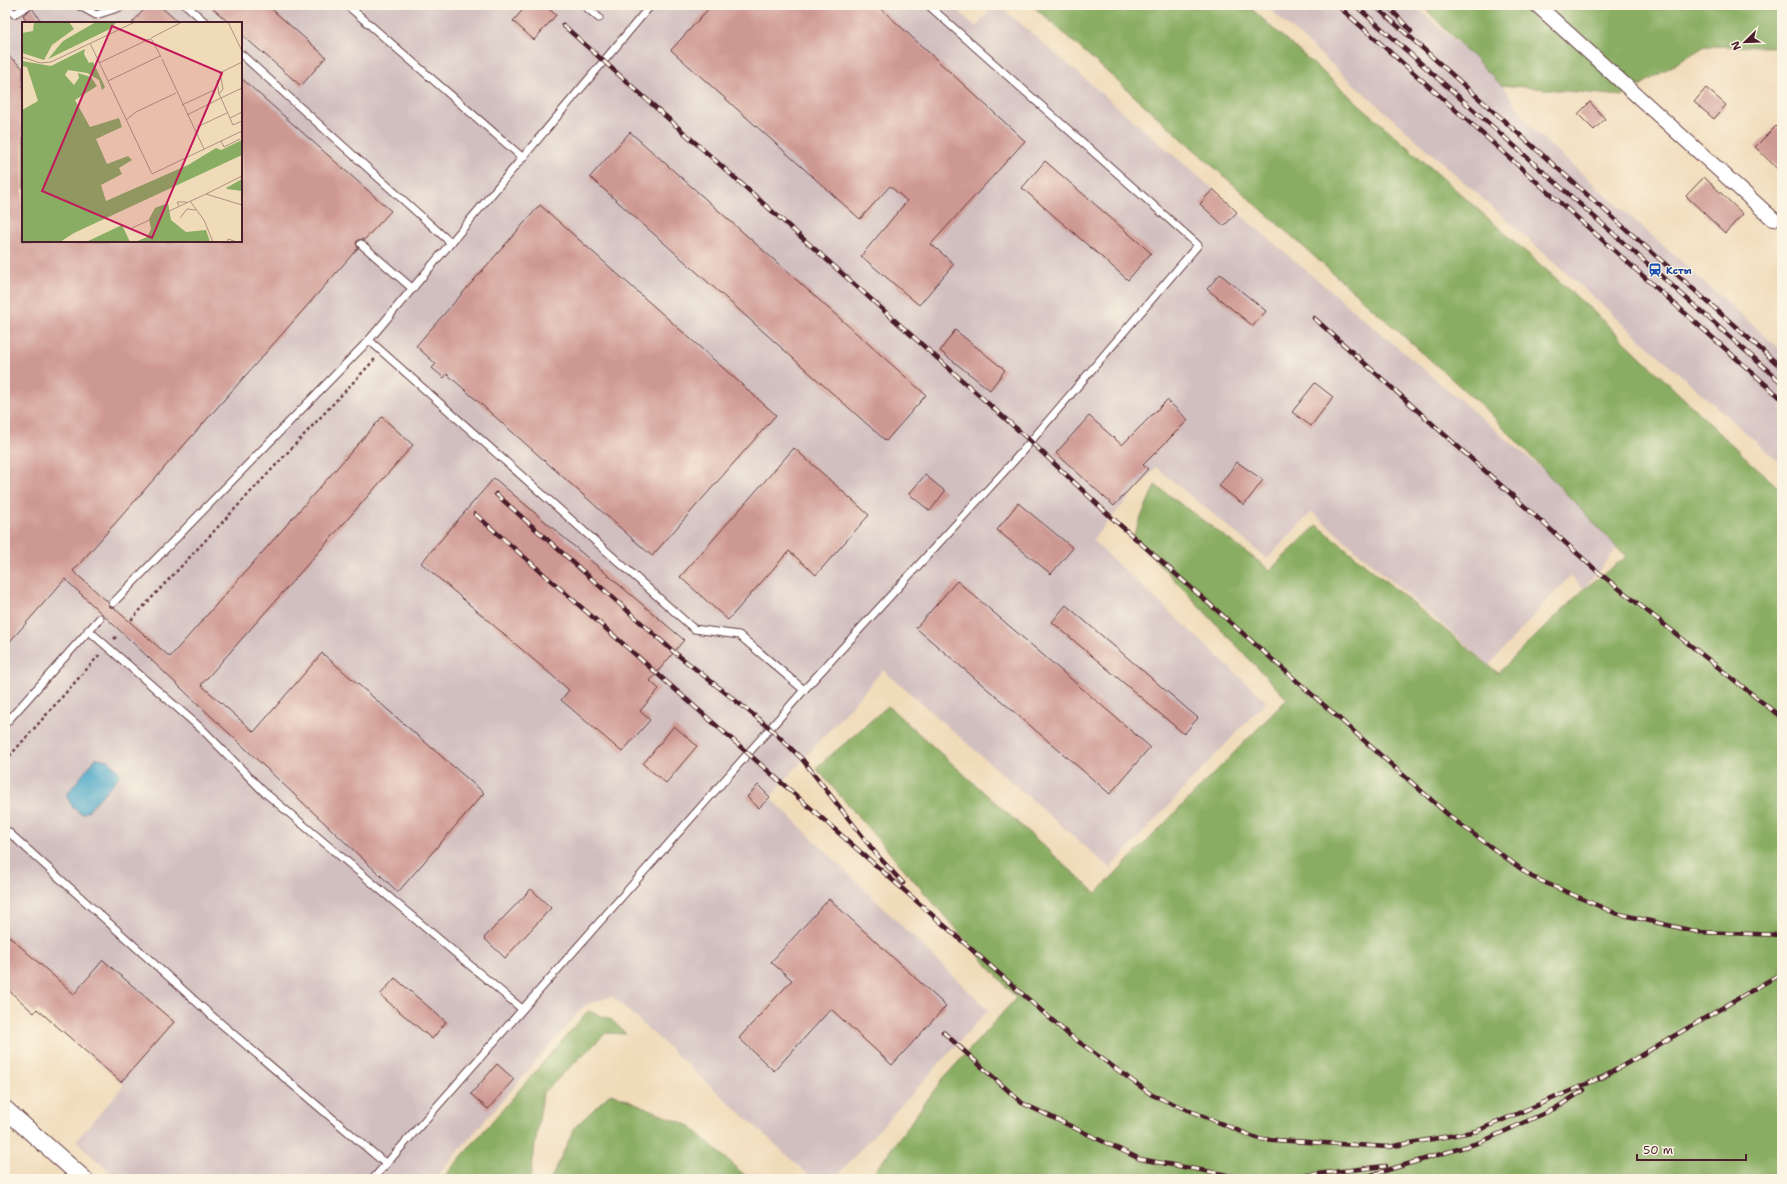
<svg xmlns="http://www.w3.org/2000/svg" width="1787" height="1184" viewBox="0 0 1787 1184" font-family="'Shantell Sans',sans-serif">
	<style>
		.industrial { fill: #d1bfbf; fill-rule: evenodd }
		.forest { fill: #89ad62; stroke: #6a6646 }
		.water { fill: #4ba7c9; stroke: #4a637a }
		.building { fill: #ce9892 }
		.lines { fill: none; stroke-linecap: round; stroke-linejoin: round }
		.service-casing { stroke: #633b40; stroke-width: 9 }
		.minor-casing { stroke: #633b40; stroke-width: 16 }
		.tertiary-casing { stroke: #633b40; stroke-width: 19 }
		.path { stroke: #633b40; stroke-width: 2.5; stroke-dasharray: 3 3; stroke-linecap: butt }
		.service { stroke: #fff; stroke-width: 7 }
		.minor { stroke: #fff; stroke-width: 14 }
		.tertiary { stroke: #fff; stroke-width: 17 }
		.rail-casing { stroke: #4a1f2b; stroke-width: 4.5 }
		.rail { stroke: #fcf5e5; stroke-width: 3; stroke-dasharray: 9; stroke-linecap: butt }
		.labels { text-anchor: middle; stroke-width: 3; stroke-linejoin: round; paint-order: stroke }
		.transit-label { font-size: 10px; font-weight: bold; fill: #164399; stroke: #fcf5e5; text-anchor: start }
		.inset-road { fill: none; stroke: #ae9080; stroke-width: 1 }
		.view { fill: #c2185b; fill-opacity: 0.15; stroke: #c2185b; stroke-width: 2 }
		.inset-edge { fill: none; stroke: #4a1f2b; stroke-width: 2 }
	</style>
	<rect width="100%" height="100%" fill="#fcf5e5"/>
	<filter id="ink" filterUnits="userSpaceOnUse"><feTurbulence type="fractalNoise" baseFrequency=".025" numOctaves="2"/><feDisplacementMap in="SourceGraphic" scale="8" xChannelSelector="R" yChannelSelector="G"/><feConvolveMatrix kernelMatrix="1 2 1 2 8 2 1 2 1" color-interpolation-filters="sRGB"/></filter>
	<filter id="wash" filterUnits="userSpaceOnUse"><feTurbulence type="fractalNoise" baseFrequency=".012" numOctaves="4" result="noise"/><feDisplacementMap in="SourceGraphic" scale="16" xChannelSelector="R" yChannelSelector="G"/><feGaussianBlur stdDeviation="0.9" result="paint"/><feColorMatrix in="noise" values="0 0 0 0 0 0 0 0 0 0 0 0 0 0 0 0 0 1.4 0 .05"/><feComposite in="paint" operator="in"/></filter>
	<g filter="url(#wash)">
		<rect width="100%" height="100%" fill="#f0dbb9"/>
		<g class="industrial">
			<path d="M5,5H952L976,27L994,5H999L1213,189L1237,212L1625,539L1584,589L1570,576L1489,665L1312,512L1267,559L1156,467L1092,540L1266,701L1110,868L883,670L770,797L988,1010L834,1179H813L612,996L584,1006L434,1179H349L343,1174L338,1179H117L76,1141L124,1085L51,1020L42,1003L34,1013L5,987ZM23,23H241V241H23Z"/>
			<polygon points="1265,5 1413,5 1493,72 1534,131 1782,351 1782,465"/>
		</g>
		<g class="forest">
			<polygon points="1032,5 1247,5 1595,313 1729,442 1782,491 1782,1179 869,1179 941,1081 1016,998 816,768 888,706 1096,893 1287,699 1133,536 1155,485 1270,570 1317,525 1498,673 1584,589 1626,557 1491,414"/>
			<polygon points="1421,5 1782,5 1782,47 1705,46 1623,96 1501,85"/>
			<polygon points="588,1011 612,1020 626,1034 606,1033 543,1093 530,1179 442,1179"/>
			<polygon points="611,1093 690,1126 749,1179 551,1179 575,1127"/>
		</g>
		<polygon class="water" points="96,758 108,760 121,774 88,811 82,814 73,808 66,795"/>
		<g id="blocks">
			<g class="building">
				<polygon points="148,5 159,5 179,23 132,23"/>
				<polygon points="209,5 267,5 326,57 301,86 241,34 241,23 229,23"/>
				<polygon points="527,5 544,5 556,15 534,40 513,21"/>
				<polygon points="712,5 877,5 1025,141 931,244 954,264 919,305 861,256 907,201 890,186 860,219 671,50"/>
				<polygon points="32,8 42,23 28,23 23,15"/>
				<polygon points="5,53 23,68 23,241 241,241 241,78 391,211 364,240 362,239 358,240 356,243 358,248 73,571 108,602 110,607 114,608 170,657 382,417 413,445 201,685 254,732 322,653 484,793 398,892 65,579 5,647"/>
				<polygon points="1706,88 1726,105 1714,119 1694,102"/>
				<polygon points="1590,102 1605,119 1594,130 1578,114"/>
				<polygon points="1776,126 1782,132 1782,173 1755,147"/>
				<polygon points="630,132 926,395 886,441 590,177"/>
				<polygon points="1045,161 1151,253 1128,280 1022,188"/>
				<polygon points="1704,177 1743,214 1725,233 1686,196"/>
				<polygon points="1213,189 1237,212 1224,226 1200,204"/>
				<polygon points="540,205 776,415 652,556 447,374 444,378 432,368 436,364 416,346"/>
				<polygon points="1220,274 1266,311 1253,326 1207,289"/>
				<polygon points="955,330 1005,370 990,390 940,351"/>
				<polygon points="1315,383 1333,397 1311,426 1292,412"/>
				<polygon points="1167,400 1188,420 1143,465 1148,469 1114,506 1056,453 1089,416 1122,445"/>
				<polygon points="794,448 869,515 816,575 789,551 728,620 680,577"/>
				<polygon points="1237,462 1263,480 1244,505 1219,486"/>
				<polygon points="925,475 945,491 930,511 909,494"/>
				<polygon points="494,478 684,640 650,681 659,689 640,711 650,720 622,752 561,700 569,690 421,563"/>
				<polygon points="1018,503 1073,548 1051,574 997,530"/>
				<polygon points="957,581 1150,747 1110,794 916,628"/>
				<polygon points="1066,605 1198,718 1184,734 1052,622"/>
				<polygon points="674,726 697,746 666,783 643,764"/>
				<polygon points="758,785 770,797 759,808 747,797"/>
				<polygon points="531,889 551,908 505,958 484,938"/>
				<polygon points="829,899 946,1006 892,1065 831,1009 774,1071 739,1038 792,980 771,962"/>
				<polygon points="5,933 74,994 103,960 174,1022 121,1082 37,1009 34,1013 5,987"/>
				<polygon points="395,978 446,1022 432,1039 380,995"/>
				<polygon points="497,1064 514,1079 488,1109 471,1094"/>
			</g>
		</g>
	</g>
	<g filter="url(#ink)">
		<use href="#blocks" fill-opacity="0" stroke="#633b40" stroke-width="1"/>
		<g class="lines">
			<g class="service-casing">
				<g id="service">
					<polyline points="5,5 14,14 29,5"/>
					<polyline points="78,5 96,15 127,5"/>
					<polyline points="186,5 206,23"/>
					<polyline points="347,5 523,158"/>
					<polyline points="584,5 599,18"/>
					<polyline points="241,54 451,243"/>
					<polyline points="361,244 413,289"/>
					<polyline points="369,340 694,629 739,635 804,690"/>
					<polyline points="113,603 369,340 651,5"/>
					<polyline points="88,630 204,731 263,791 522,1009"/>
					<polyline points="5,724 100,618"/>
					<polyline points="5,829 212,1016 386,1164"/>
					<polyline points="373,1179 804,690 1013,462 1198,245 928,5"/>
				</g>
			</g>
			<g class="minor-casing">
				<polyline id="minor" points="1537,5 1773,219"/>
			</g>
			<g class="tertiary-casing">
				<polyline id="tertiary" points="5,1109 84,1179"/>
			</g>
			<g class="path">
				<polyline points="131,620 375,359"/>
				<polyline points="114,639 118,635"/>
				<polyline points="5,759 7,759 101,653"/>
			</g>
			<use href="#service" class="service"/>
			<use href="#minor" class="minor"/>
			<use href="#tertiary" class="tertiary"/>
			<g class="rail-casing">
				<g id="rail">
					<polyline points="1337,5 1782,399"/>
					<polyline points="1355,5 1782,383"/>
					<polyline points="1374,5 1782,368"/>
					<polyline points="1387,5 1411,31"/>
					<polyline points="563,25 1027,438 1111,517 1453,819 1532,877 1615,913 1698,932 1782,935"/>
					<polyline points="1314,318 1598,572 1782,718"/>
					<polyline points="496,494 674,652 770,728 802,759 877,855 903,883"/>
					<polyline points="475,514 1068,1034 1152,1095 1259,1139 1388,1147 1477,1131 1605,1076"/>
					<polyline points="943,1032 1022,1103 1140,1159 1250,1179"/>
					<polyline points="1600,1079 1782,973"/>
					<polyline points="1273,1179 1386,1166"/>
					<polyline points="1358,1179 1481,1142 1556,1108 1584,1090"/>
				</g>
			</g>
			<use href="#rail" class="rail"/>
		</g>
	</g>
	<defs>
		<g id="station-bare" transform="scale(1.08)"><path d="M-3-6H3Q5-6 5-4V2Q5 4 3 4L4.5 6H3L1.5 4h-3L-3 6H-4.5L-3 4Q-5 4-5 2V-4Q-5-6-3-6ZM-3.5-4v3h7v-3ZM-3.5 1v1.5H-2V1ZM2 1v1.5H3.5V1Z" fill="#1a4fb4" stroke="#fcf5e5" stroke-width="2.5" paint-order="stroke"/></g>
	</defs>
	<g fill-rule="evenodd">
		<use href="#station-bare" x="1655" y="270"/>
	</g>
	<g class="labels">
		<g class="transit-label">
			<text x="1666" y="274">Ксты</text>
		</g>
	</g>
	<g transform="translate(22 22)">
		<rect width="220" height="220" fill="#f0dbb9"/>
		<path d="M12,0H47L52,7L30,23L22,38L0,31V11L11,9ZM74,0H95L86,8L26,37L41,19ZM63,27L62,32L67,41L71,40L83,65L80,68L77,58L65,51L46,48L43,53L52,63L57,56L56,51L69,55L75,64L53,78L68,105L97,96L100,105L74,117L85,142L106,134L110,138L97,146L100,152L79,163L84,179L166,143L194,126L199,128L220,118V133L52,211L38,220H0V88L16,79L5,45L0,44V39L29,44ZM220,157V169L205,167L204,166ZM146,181L149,198L164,210L184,208L188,220H113L125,215L129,207L127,197L133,186ZM100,203L108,220H64Z" fill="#89ad62"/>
		<path class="inset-road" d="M206,0L220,29M129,16L160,0M68,21L130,152L220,109M0,35L18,41L29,40L113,0M140,37L182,127M77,41L127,17L130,18L139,35M199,56L195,59L197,72L201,67L198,51L220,40M86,59L138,34M197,72L199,76L220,66M160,83L194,67M165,93L199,76L211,103L220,99M208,96L220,90M104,98L114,90L154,71M175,105L205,91M199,119L202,125L218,117M184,172L220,154M168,179L182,198L191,220M157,184L155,180H165M158,196L165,187L174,188M110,206L184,172L220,183M205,220L206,217L215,220"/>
		<path class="view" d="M90,4L200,51L130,216L20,169Z"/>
		<rect width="220" height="220" class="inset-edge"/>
	</g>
	<rect width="1787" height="1184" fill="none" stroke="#fcf5e5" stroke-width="20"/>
	<g transform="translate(1745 42) rotate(247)" stroke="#fcf5e5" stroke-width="3" paint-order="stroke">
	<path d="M0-3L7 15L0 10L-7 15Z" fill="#4a1f2b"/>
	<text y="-6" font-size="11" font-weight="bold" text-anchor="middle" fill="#4a1f2b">N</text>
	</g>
	<path d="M1637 1154v6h109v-6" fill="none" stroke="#4a1f2b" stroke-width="2"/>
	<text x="1643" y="1154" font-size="12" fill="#4a1f2b" stroke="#fcf5e5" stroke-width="3" paint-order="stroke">50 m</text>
</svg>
